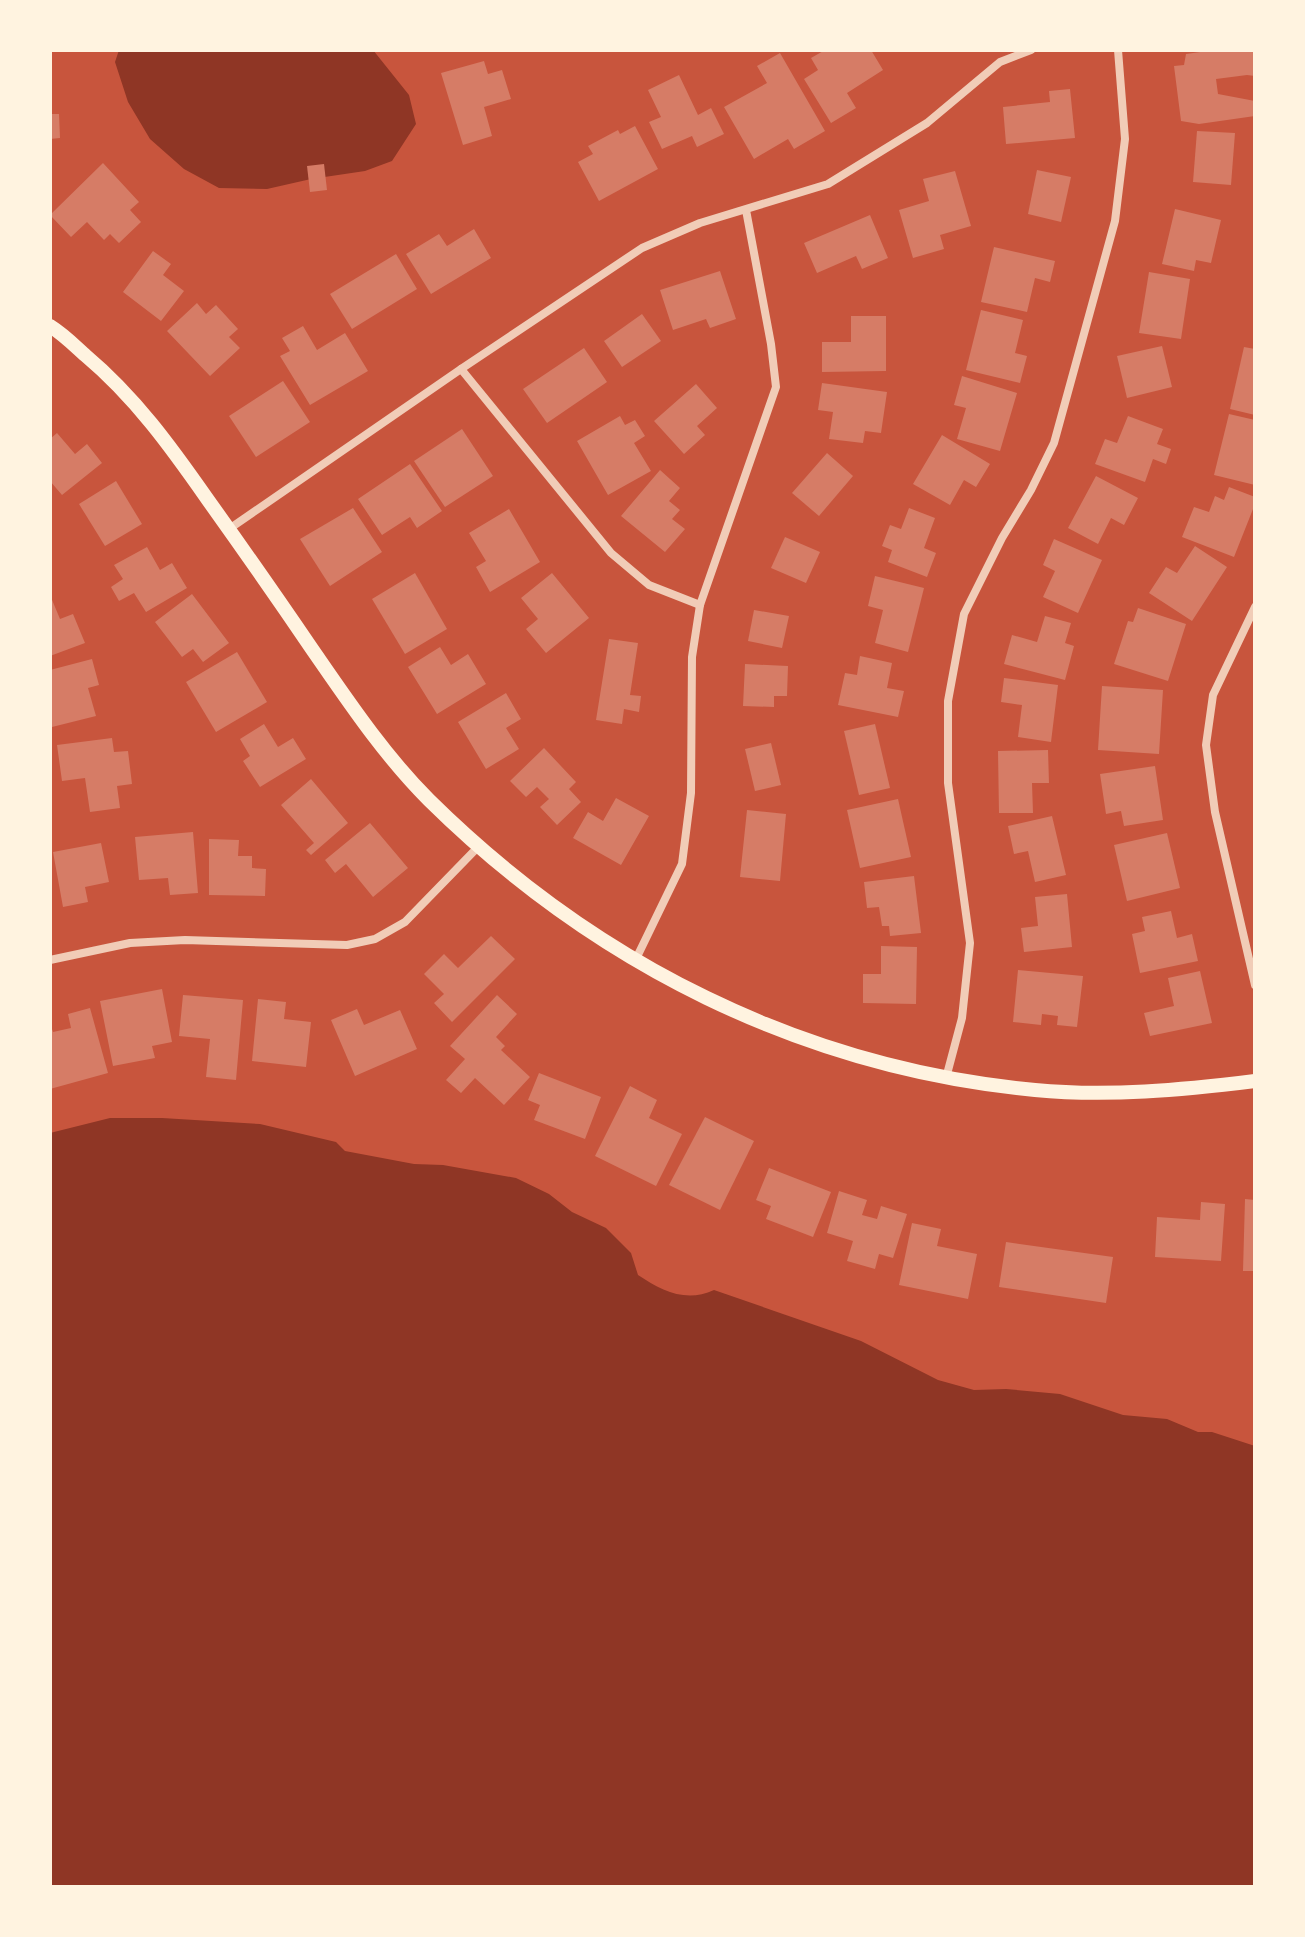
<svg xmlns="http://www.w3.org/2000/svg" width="1305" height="1937" viewBox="0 0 1305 1937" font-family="'DM Sans',sans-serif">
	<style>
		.water { fill: #8f3625 }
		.building { fill: #d67c66 }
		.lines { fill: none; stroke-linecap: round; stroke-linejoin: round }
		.minor { stroke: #f1ccb7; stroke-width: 8 }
		.secondary { stroke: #fff3e0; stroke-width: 14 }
	</style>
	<rect width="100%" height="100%" fill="#c8553d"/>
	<g class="water">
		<polygon points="119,50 373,50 409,95 416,124 392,161 365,171 311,179 267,189 219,188 184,169 150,139 128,102 115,62"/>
		<path d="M110,1118H162L260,1124L336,1142L345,1151L414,1164L443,1165L516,1178L549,1194L572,1212L606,1228L631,1253L638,1275C662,1291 686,1303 714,1290L861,1341L938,1380L974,1390L1006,1389L1060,1394L1123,1415L1167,1419L1198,1432H1212L1255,1446V1887H50V1133Z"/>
	</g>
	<g class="building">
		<polygon points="825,50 871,50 883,70 847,93 856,108 831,123 804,79 818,70 811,58"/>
		<polygon points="1214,50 1255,50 1255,76 1247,75 1216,79 1218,94 1255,101 1255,116 1199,124 1181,121 1174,66 1184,65 1186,54"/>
		<polygon points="780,53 825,131 794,149 788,139 754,159 724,107 767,83 757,66"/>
		<polygon points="484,61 488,74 502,70 511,99 484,107 492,136 463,145 441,73"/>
		<polygon points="679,75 698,115 711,108 724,134 697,147 692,136 662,149 649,122 661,117 648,90"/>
		<polygon points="1070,89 1075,138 1006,144 1003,107 1050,102 1049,91"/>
		<polygon points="50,114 59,114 60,138 50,139"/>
		<polygon points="635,126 658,169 599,201 578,162 593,154 588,146 618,130 620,134"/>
		<polygon points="1197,131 1235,133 1231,185 1193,182"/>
		<polygon points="103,163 139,202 130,210 141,222 119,243 110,234 104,240 87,222 71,237 50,215"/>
		<polygon points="324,164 327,190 310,192 307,166"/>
		<polygon points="1037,170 1071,177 1061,222 1028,214"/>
		<polygon points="955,171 971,226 940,235 944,249 913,258 899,210 929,201 923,179"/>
		<polygon points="1175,209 1221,220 1211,263 1196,260 1194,271 1162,264"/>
		<polygon points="870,215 888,258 862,269 856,256 817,273 804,243"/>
		<polygon points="474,229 491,258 431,294 406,254 439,234 447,246"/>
		<polygon points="994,247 1055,261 1050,282 1035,278 1027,312 981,302"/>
		<polygon points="153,251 171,264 163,275 184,291 161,321 123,292"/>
		<polygon points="396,254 417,289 352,329 330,294"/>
		<polygon points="720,271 736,319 710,328 706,319 673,330 660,290"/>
		<polygon points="1149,272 1190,279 1181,339 1139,333"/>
		<polygon points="197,303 206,314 216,305 238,329 229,337 240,348 210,376 167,331"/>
		<polygon points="981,310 1023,320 1015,353 1027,356 1020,383 966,370"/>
		<polygon points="642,314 661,341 622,367 604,341"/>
		<polygon points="851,316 886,316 886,371 822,372 822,342 851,342"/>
		<polygon points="303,326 317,350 345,333 368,371 310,405 280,356 290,351 282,338"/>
		<polygon points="1162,346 1172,387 1127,398 1117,356"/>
		<polygon points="1244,347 1255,349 1255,415 1230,409"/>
		<polygon points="584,348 607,382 547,423 523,389"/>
		<polygon points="962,376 1017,393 1000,451 957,439 966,408 954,405"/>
		<polygon points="283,381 310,422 256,457 229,416"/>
		<polygon points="822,383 887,392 881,433 865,431 863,443 829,439 833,412 818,410"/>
		<polygon points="696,384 717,408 697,426 705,435 684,454 654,421"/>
		<polygon points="1229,414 1255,420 1253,452 1255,453 1255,485 1214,475"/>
		<polygon points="620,416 625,425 635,420 645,436 634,443 651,471 608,495 577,441"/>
		<polygon points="1128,416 1163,429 1157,444 1171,449 1166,464 1153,459 1145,482 1095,464 1105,439 1117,443"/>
		<polygon points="462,429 493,476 445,507 414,461"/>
		<polygon points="57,433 75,454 87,444 102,463 62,495 50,481 50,439"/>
		<polygon points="942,435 990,464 976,487 964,480 950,505 913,484"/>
		<polygon points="827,453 853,476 819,516 792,493"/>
		<polygon points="410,464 442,511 417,528 410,517 382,535 358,499"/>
		<polygon points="660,470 680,488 669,501 680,510 672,519 685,529 665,552 621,516"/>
		<polygon points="1096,476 1138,498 1124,525 1111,518 1098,544 1068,528"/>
		<polygon points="116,481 142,524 105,546 79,504"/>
		<polygon points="1229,487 1255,497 1255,504 1234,557 1182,537 1194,507 1209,512 1215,496 1224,500"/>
		<polygon points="353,508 382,552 330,586 300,539"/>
		<polygon points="909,508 935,518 924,548 936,553 927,577 888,562 892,550 882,546 890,525 901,529"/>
		<polygon points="509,509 540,562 490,592 476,567 486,561 469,533"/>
		<polygon points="785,537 820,552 806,583 771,568"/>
		<polygon points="1054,539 1102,560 1078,613 1043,597 1055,571 1043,565"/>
		<polygon points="1195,546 1227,567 1192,621 1149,593 1166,567 1177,573"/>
		<polygon points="147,547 160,570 172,563 187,588 146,612 134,593 119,601 111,587 123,579 114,565"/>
		<polygon points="415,573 447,629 405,654 372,599"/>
		<polygon points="552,573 589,618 546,653 526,629 538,619 521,598"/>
		<polygon points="875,576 924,588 908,652 875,643 883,610 868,606"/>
		<polygon points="192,594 229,643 203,662 193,649 182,657 155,622"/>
		<polygon points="50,595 60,619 73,614 85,643 50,656"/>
		<polygon points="1138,608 1186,624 1168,681 1114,664 1128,621 1133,622"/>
		<polygon points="754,610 789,616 782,648 748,641"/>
		<polygon points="1045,616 1071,623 1065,643 1074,646 1065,680 1004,664 1012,635 1037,642"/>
		<polygon points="609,639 638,643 630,695 641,696 639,712 624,709 622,724 596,720"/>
		<polygon points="440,647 451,665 468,654 486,684 437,714 408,667"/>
		<polygon points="237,652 267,702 216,732 186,682"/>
		<polygon points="860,656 892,663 887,688 904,691 898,717 838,705 845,673 857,675"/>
		<polygon points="92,659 99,685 88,688 96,716 52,727 50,670"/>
		<polygon points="745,664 788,666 787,696 774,696 774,707 743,706"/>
		<polygon points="1004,678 1058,685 1051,742 1018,737 1022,705 1001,702"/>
		<polygon points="1102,686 1163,690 1159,754 1098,750"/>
		<polygon points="506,693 521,719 506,728 519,749 486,769 458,722"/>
		<polygon points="264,724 278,747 293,738 306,759 260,787 243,761 250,756 240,739"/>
		<polygon points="875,724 890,788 859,795 844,731"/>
		<polygon points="112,738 114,752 128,751 132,784 117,786 120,808 90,812 85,778 62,781 57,745"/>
		<polygon points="771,743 781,785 755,791 745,749"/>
		<polygon points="544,748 576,782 569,789 581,802 557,825 540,807 549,799 537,787 526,797 510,781"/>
		<polygon points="1048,750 1049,783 1032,783 1033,813 999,813 998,751"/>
		<polygon points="1155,766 1163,820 1124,826 1121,811 1106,814 1100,774"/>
		<polygon points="311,779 348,823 311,855 306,850 314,843 281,805"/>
		<polygon points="616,798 649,816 621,865 573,838 588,812 603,821"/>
		<polygon points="898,799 911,857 860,868 847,810"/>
		<polygon points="747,810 786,814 780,881 740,877"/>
		<polygon points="1052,816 1066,875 1035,882 1028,851 1014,854 1008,826"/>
		<polygon points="370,823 408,868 373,897 346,864 335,873 325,860"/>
		<polygon points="193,832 198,893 170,895 168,878 139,880 135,837"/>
		<polygon points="1167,833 1180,888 1127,901 1114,845"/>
		<polygon points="209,839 239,840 238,856 252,856 252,868 266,869 265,896 209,895"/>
		<polygon points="101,843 109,882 85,887 88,902 63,907 53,852"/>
		<polygon points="914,876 921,933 890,936 889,926 882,926 879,907 867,908 864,882"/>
		<polygon points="1067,894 1072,947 1024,952 1021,928 1038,926 1035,897"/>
		<polygon points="1171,911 1177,938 1192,934 1198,961 1140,973 1132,934 1145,931 1142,917"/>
		<polygon points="491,936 515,959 452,1022 434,1003 444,994 424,974 444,954 458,968"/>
		<polygon points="881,946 917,947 916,1004 863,1003 863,974 881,974"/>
		<polygon points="1018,970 1083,976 1077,1027 1057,1025 1058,1016 1042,1014 1041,1025 1013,1022"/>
		<polygon points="1200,971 1212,1023 1150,1036 1144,1013 1174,1006 1168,978"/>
		<polygon points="162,989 172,1042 152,1046 155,1058 113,1066 100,1001"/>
		<polygon points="183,995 243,1000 236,1080 206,1077 210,1039 179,1036"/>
		<polygon points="497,995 517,1014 496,1037 505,1046 501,1050 530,1077 504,1105 475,1078 461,1093 446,1080 465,1059 450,1046"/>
		<polygon points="258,999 286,1002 284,1019 311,1022 306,1067 252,1061"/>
		<polygon points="90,1008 108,1073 50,1089 50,1023 53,1032 71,1028 68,1014"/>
		<polygon points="357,1009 364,1025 400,1010 417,1049 355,1076 331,1020"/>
		<polygon points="539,1073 601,1097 585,1139 534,1120 540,1105 528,1100"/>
		<polygon points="630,1086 657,1100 649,1118 682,1134 656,1186 595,1156"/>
		<polygon points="705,1117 754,1141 720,1210 669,1185"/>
		<polygon points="769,1168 831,1192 813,1237 766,1219 771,1206 756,1200"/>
		<polygon points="839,1191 867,1200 862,1215 877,1219 881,1206 907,1214 893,1258 879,1254 875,1269 847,1261 853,1241 827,1233"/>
		<polygon points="1245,1199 1255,1200 1255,1271 1243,1271"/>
		<polygon points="1201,1202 1225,1204 1221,1261 1155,1257 1157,1217 1200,1220"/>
		<polygon points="912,1223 941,1229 937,1246 977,1254 968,1299 899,1285"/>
		<polygon points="1006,1242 1113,1257 1106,1303 999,1287"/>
	</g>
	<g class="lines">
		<g class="minor">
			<polyline points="461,369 611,553 649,585 700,605"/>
			<polyline points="229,529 461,369 642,248 700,223 828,184 927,123 1000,62 1031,50"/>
			<polyline points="1255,607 1213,695 1206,745 1215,812 1255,985"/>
			<polyline points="50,960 130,943 185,940 347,945 375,939 405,922 479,846"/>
			<polyline points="635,961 682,864 691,793 692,657 700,605 776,387 771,344 746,210"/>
			<polyline points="946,1078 962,1018 970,943 948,783 948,701 964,614 1002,538 1031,490 1054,443 1115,221 1125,139 1118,50"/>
		</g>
		<path class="secondary" d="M50,326C63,334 74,345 85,355C135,397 171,447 208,500C243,549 278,599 312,649C348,701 384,755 429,800C594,963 802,1068 1035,1090C1108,1097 1182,1090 1255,1081"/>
	</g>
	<rect width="1305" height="1937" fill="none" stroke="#fff3e0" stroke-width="104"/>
</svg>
